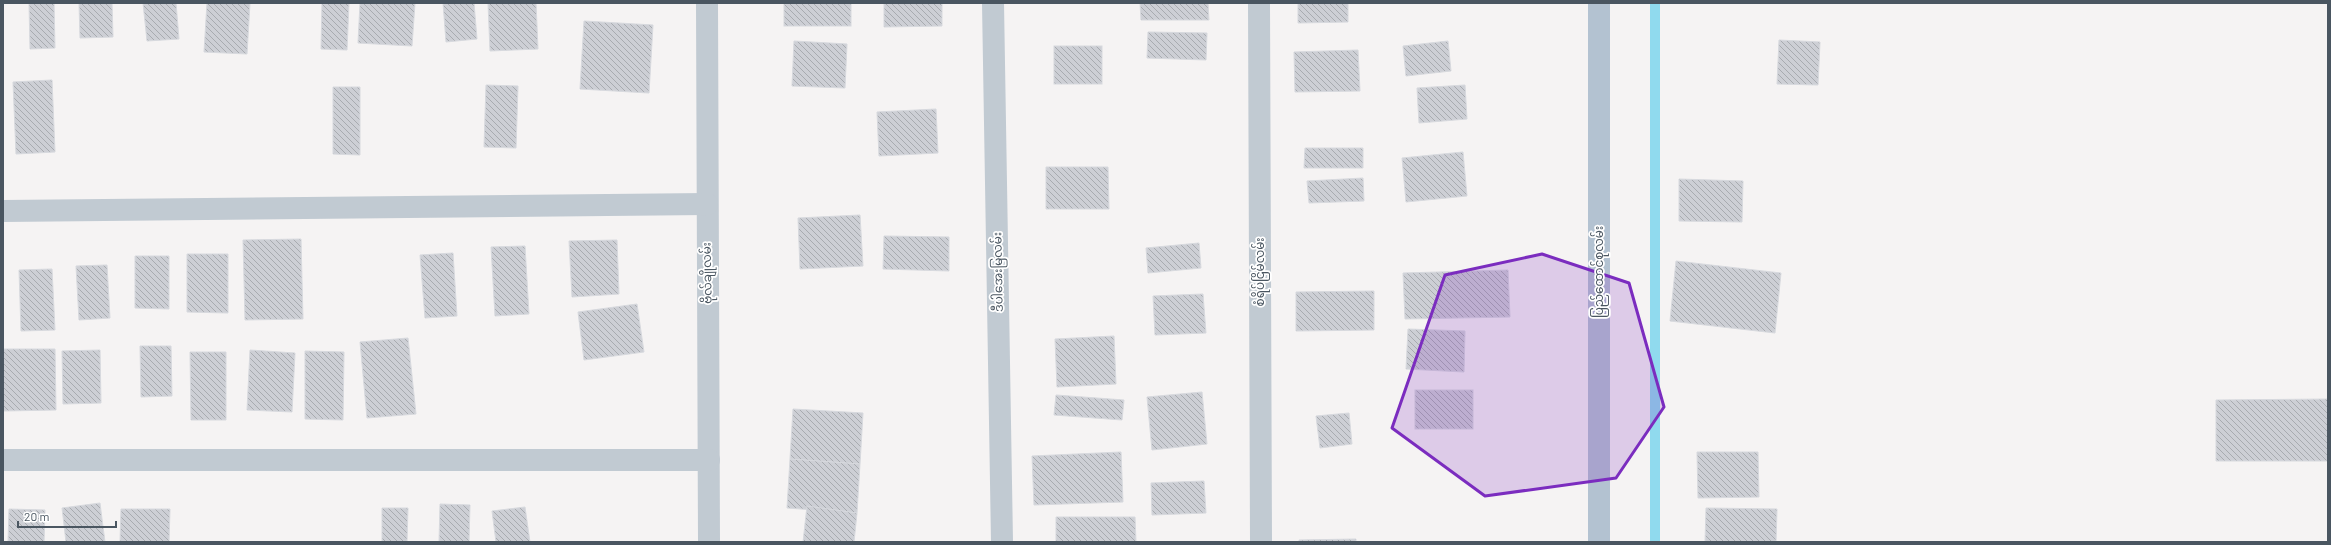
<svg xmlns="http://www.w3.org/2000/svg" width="2331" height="545" viewBox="0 0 2331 545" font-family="Barlow,'Noto Sans Myanmar',sans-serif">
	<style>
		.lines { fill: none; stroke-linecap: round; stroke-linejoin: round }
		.stream { stroke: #90daee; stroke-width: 10 }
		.building { fill: url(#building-back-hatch); stroke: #d7d9de }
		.minor { stroke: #c1cad2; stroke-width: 22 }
		.major { stroke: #b3c2d1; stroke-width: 22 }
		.marked { fill: #7b2cbf; fill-opacity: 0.2; stroke: #7b2cbf; stroke-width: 3; stroke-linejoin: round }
		.labels { text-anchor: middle; stroke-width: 3.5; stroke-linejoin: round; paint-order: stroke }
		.street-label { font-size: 12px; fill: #4a5661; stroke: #fff }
	</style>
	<defs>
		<pattern id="building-back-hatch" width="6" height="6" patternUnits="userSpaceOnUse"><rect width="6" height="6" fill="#cdcfd5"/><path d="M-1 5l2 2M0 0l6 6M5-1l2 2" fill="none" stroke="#a8abb0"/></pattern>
	</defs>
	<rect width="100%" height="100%" fill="#f5f3f3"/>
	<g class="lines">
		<polyline class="stream" points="1655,542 1655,3"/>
	</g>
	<g class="building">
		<polygon points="29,3 54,3 55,48 30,49"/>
		<polygon points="79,3 112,3 113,37 80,38"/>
		<polygon points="143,3 176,3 179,39 147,41"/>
		<polygon points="207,3 250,3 247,54 204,52"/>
		<polygon points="322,3 349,3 347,50 321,49"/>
		<polygon points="360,3 415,3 412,46 358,43"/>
		<polygon points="443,3 474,3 477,39 446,42"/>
		<polygon points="488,3 536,3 538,49 490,51"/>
		<rect x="784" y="3" width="67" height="23"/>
		<polygon points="884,3 942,3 942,26 884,27"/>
		<polygon points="1140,3 1208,3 1209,20 1141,20"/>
		<polygon points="1298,3 1348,3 1348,22 1298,23"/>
		<polygon points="584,21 653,25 649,93 580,89"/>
		<polygon points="1148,32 1207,33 1206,60 1147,58"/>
		<polygon points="1779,40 1820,42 1818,85 1777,84"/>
		<polygon points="794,41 847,44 845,88 792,86"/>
		<polygon points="1448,41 1451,71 1406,76 1403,46"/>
		<rect x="1054" y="46" width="48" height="38"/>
		<polygon points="1358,50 1360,91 1295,92 1294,52"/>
		<polygon points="52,80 55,152 16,154 13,82"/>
		<polygon points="486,85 518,86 516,148 484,147"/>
		<polygon points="1465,85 1467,119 1419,123 1417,88"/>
		<polygon points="333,87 360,87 360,155 333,154"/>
		<polygon points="936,109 938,153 879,156 877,112"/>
		<polygon points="1305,148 1363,148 1363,168 1304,168"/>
		<polygon points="1463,152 1467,196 1406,202 1402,158"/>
		<polygon points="1046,167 1108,167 1109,209 1046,209"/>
		<polygon points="1363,178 1364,201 1309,203 1307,181"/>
		<polygon points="1679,179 1743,181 1742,222 1679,221"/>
		<polygon points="860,215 863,266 800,269 798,218"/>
		<polygon points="884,236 949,237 949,271 883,269"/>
		<polygon points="301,239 303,319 245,320 243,240"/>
		<polygon points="617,240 619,294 572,297 569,241"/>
		<polygon points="1199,243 1201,268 1148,273 1146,248"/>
		<polygon points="525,246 529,314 495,316 491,247"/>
		<polygon points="453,253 457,316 425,318 420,255"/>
		<polygon points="187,254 228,254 228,313 187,312"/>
		<polygon points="135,256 169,256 169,309 135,308"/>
		<polygon points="1676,261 1781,273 1775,333 1670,321"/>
		<polygon points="107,265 110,318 79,320 76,266"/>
		<polygon points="52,269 55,330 21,331 19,270"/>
		<polygon points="1508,270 1510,317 1405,319 1403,273"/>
		<polygon points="1374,291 1374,330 1296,331 1296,292"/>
		<polygon points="1203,294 1206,333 1155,335 1153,296"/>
		<polygon points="637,304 644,352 584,360 578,312"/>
		<polygon points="1408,329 1465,331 1464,372 1406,369"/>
		<polygon points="1114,336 1116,384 1057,387 1055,339"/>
		<polygon points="408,338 416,414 367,418 360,342"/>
		<polygon points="140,346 171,346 172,396 141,397"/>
		<polygon points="3,349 55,349 56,410 3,411"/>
		<polygon points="100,350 101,403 63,404 62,351"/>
		<polygon points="250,350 295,353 292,412 247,410"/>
		<polygon points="305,351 344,352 343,420 305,419"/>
		<polygon points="190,352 226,352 226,420 191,420"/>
		<rect x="1415" y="390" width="58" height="39"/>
		<polygon points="1202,392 1207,444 1152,450 1147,397"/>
		<polygon points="1056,395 1124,400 1122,420 1054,415"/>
		<polygon points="2328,399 2328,461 2216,461 2216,400"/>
		<polygon points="793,409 863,413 860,464 790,459"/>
		<polygon points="1349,413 1352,444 1320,448 1316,416"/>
		<polygon points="1121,452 1123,502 1034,505 1032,456"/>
		<polygon points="1697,452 1758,452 1759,497 1698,498"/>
		<polygon points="790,459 860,464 857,513 787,508"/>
		<polygon points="1204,481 1206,513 1152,515 1151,483"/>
		<polygon points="100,503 105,542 66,542 62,508"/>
		<polygon points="440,504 470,505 469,542 439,542"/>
		<polygon points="807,506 857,513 854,542 803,542"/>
		<polygon points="525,507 530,542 496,542 492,511"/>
		<polygon points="382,508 408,508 407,542 382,542"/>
		<polygon points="1706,508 1777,509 1776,542 1705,542"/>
		<polygon points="9,509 45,510 44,542 8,542"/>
		<polygon points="121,509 170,509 169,542 120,542"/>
		<polygon points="1056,517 1135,517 1136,542 1056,542"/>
		<polygon points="1356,539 1356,542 1299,542 1299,540"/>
	</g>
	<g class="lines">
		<g class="minor">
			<polyline points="707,3 709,542"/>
			<polyline points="993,3 1002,542"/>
			<polyline points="1259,3 1261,542"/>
			<polyline points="3,211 707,204"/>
			<polyline points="3,460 709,460"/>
		</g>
		<polyline class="major" points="1599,542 1599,3"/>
	</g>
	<path class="marked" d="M1542,254L1629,283L1664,407L1616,478L1485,496L1392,428L1445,275Z"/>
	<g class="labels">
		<g class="street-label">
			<text transform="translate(998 272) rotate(-91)" y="4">ဒီပါအေးမြလမ်း</text>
			<text transform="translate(1260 272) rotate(-90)" y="4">စံရိပ်ငြိမ်လမ်း</text>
			<text transform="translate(1599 272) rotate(-90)" y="4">ပြည်ထောင်စုလမ်း</text>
			<text transform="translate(707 273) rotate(-91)" y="4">ဗိုလ်ချိုလမ်း</text>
		</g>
	</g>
	<rect width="2331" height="545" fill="none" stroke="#4a5661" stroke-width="8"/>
	<path d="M18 521v6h98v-6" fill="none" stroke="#4a5661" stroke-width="2"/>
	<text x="24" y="521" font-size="12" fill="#4a5661" stroke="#ffffff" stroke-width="3" paint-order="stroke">20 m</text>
</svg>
